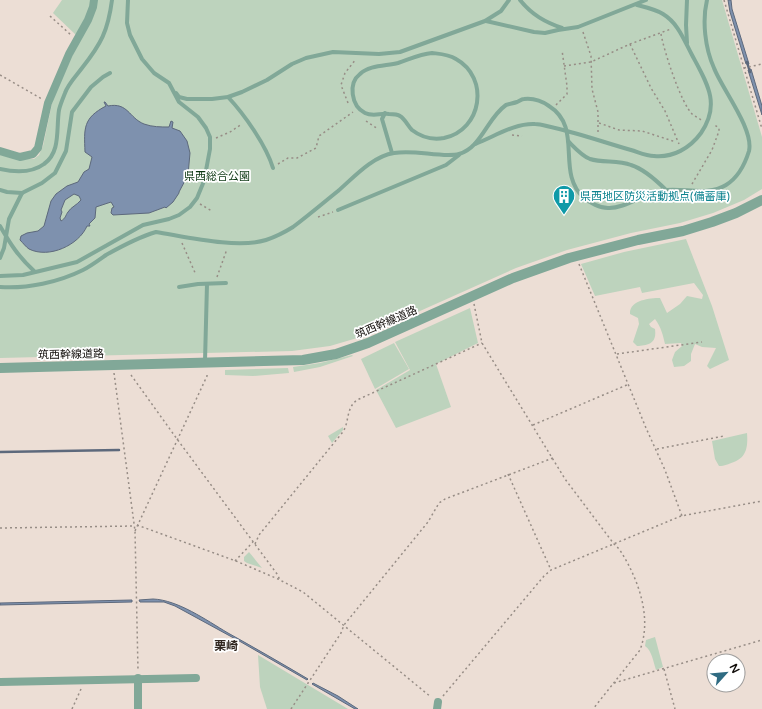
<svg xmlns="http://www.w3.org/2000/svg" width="762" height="709" viewBox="0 0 762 709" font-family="'Varela Round','Noto Sans JP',sans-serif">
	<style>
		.green { fill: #bdd3bd }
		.water { fill: #7e91ae; stroke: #5d697c; fill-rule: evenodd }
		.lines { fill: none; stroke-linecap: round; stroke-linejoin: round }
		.stream { stroke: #5d697c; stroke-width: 2.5 }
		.path { stroke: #978d86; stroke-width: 1.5; stroke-dasharray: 2 3; stroke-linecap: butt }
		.service { stroke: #81a898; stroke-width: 4 }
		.minor { stroke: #81a898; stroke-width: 8 }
		.tertiary { stroke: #81a898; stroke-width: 10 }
		.labels { text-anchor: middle; stroke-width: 3.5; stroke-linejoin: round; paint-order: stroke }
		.park-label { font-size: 11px; fill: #0c3712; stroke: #fff }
		.culture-label { font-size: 11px; fill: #0d838f; stroke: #fff; text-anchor: start }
		.street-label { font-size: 11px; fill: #100c09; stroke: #fff }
		.neighbourhood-label { font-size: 12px; font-weight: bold; fill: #312720; stroke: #fff }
	</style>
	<rect width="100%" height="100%" fill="#ecded5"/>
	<g class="green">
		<polygon points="62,0 92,0 91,7 76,35 53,13"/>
		<polygon points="97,0 722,0 762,137 762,189 744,200 713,213 680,223 631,233 567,250 516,268 364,336 330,346 292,351 0,358 0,155 20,159 34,159 39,155 43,146 53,99"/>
		<path d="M686,239L712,306L729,360L710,369L707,366L716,348L702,347L695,344L691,354V361L684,366L674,367L672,360L675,352L682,346L681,343L665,344C663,335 661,327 655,319L649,324L651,327L655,329C657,344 648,345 637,346L633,342L639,324L638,318L630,314C629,300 650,298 660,298L667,313L680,304L687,296L702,299L703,295L694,283L642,293L640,287L595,296L581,264L624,252Z"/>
		<polygon points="470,308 478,343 436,364 451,407 396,428 376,390 410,370 395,342"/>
		<polygon points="394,343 409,369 375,389 361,359"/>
		<polygon points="352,355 353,356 320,367 294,372 293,367 320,363"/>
		<polygon points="288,368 289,373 253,376 225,375 225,370"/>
		<polygon points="343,427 343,430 332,443 328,436"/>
		<path d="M747,433C748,446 747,457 734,462C728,464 725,466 719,466L715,459L712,441Z"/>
		<polygon points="249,552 262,568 247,563 244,561 244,557"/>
		<path d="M655,637L663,667L656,670C653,661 652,651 645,646L646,640Z"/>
		<polygon points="258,655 348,709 267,709 260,687"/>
	</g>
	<g class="water">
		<polygon points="728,0 731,0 732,9 749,64 746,64 730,12"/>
		<polygon points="751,69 762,106 762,115 748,70"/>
		<path d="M104,102H105L108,106C128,102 129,118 144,124C152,127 161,127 169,127L171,121L173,122L172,128L180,131L187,141L190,153L188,175L179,192V193L173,202L166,208L165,207L149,213L113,215L111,213L112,208L114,207L111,202L96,207L95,218L89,224L90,226H87C79,245 49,259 29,249C26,247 23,243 20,240L21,236L27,233L38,231L44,226L51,201L56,194L67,186L78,182L84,172L89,169L92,157L85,152C84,128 83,118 106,106ZM74,194L79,196L81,200C77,205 71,207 68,212C65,216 66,218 61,221L60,218L62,212L61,210L65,200Z"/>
		<path d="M153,599C178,600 206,620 228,633C255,648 281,663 308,679L307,680L241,642L175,606L164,602H140L139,600Z"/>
		<polygon points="132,600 132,602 0,605 0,603"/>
		<polygon points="313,683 338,696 358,709 355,709 312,684"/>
	</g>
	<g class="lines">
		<g class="stream">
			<polyline points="747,62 750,72"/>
			<polyline points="0,452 119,450"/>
		</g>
		<g class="path">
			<polyline points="724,0 762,129"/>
			<polyline points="50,16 71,35"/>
			<polyline points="583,32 591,56 592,89 598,112 598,133"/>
			<path d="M661,34C664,51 681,104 693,115C696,117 699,118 701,120"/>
			<polyline points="630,44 651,88 665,111 679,144"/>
			<polyline points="564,66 591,62 630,44 671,29"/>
			<polyline points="744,68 762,64"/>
			<polyline points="0,75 42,99"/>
			<polyline points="348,103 341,85 345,73 356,59"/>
			<polyline points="556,105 567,94 567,86 562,50"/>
			<polyline points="366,121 378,129"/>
			<polyline points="599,123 619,130 642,131 676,142"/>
			<polyline points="512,135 522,136"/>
			<polyline points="216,138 230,132 242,124"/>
			<polyline points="278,164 288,158 297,158 316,148 319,136 353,112"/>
			<polyline points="692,184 712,150 719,131 719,128 713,124"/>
			<polyline points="200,204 212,211"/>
			<polyline points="318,217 333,212"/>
			<polyline points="182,243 196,275"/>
			<polyline points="579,264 646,428 665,470 682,516"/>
			<polyline points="217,277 227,249"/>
			<path d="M474,304L482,343L565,479L614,544C620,549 623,555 627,562C641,588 651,621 640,650L593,709"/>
			<polyline points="617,354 702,342"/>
			<polyline points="114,373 135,531 138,670"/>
			<polyline points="131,375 177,439 277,574 280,580"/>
			<polyline points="533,425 629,384"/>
			<polyline points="657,449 724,436"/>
			<polyline points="508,474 551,570"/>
			<polyline points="137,525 236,561 278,579 303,592 431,697"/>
			<polyline points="0,528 134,526"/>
			<polyline points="135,531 207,376 207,373"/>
			<path d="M255,544L259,535L342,433C350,423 345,409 357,400L482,343"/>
			<polyline points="235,561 253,542"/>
			<polyline points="664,669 675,709"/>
			<polyline points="614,683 762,640"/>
			<polyline points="443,696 544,576 551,570 681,516 762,501"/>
			<polyline points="72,709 81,689"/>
			<polyline points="291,709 341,633 344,625 428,522 439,503 445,499 553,458"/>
		</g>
		<g class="service">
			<path d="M520,0C532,15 545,22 562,28"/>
			<polyline points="687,0 686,25 687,43"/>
			<polyline points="486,21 534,32 545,33 558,30 578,27 646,0"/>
			<path d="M432,53C441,54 448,54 456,59C490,78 482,130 444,138C432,140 421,137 412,130C408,126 405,119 400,116C397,114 392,114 389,114C380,113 373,117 365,113C351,106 348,83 360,74C369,65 386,66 398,63C410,59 420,54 432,53Z"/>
			<polyline points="176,93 179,97 187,99 212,99 228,97 242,92 267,80 292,64 306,58 333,52 379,54 400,52 485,21 501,11 509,0"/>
			<path d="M228,97C244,114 266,145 273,168"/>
			<polyline points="385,113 382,119 392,153"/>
			<path d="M568,141C575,148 582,156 590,159C603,163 618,160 631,165C644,169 656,180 666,190"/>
			<path d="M475,144C494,137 514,123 535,124C541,124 549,127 555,128C581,134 606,143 631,150C638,152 646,156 654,156C673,158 690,148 701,133C721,104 707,83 692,55C684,40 678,23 663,14C655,9 645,7 637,5"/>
			<path d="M0,169C14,172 32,173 44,164C61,152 56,129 59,110C60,105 63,98 65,93C68,84 76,76 82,68C101,44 108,31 112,0"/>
			<polyline points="0,190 7,192 22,193"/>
			<polyline points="338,210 446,165 459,155"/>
			<path d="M0,226C11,245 18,256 34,271"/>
			<polyline points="0,258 4,248 9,219 22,193 42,183 55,173 66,151 72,112 91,87 103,77 110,73"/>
			<polyline points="0,276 23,275 77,262 143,225 169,219 179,215 190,207 197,198 204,181 210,149 210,137 206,128 198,117 179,102 169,83 154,73 142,59 130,35 127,23 128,0"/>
			<path d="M0,287C27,289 59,282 83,270C91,266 99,260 106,255C122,246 139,237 156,232C187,237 237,249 266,240C275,237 285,232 293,227C309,215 323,203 338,191C354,177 373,156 394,153C412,150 430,155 448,155C451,155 456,155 459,154C482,147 487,118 506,105C509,104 514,103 517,102C519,101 522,99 524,99C533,98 542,101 549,106C584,128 555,172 584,198C590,203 600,208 608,208C625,209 648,191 666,190C686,188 708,196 726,185C739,177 745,164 749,151C754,129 722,89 714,68C705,48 702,21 707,0"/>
			<polyline points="179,287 198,284 226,283"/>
			<polyline points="205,361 207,284"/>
		</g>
		<g class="minor">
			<polyline points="0,151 20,157 33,154 38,148 48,103 69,54 88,20 93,7 94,0"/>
			<polyline points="138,678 138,709"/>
			<polyline points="0,682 196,678"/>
			<polyline points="437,709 438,702"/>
		</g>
		<polyline class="tertiary" points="0,368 303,360 336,354 368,343 513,278 569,258 638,240 683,231 712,222 736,213 762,200"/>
	</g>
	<defs>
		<g id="building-pin" transform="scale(1.15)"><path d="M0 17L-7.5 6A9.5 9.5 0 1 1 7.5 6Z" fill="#0f9aa8" stroke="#fff"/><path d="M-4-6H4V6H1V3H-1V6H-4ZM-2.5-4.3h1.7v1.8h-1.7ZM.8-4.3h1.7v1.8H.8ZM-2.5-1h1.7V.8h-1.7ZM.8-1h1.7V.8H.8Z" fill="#fff"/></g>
	</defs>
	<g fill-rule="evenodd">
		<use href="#building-pin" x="564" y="196"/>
	</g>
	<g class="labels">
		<g class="park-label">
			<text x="217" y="180">県西総合公園</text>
		</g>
		<g class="culture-label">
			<text x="580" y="200">県西地区防災活動拠点(備蓄庫)</text>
		</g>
		<g class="street-label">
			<text transform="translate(386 322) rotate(-23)" y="4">筑西幹線道路</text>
			<text transform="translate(71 354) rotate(-1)" y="4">筑西幹線道路</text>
		</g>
		<g class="neighbourhood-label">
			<text x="226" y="650">栗崎</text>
		</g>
	</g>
	<g transform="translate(726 673) rotate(63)"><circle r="19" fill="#ffffff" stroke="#9f9e9d"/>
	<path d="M0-3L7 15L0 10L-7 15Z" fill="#2f6b82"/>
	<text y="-6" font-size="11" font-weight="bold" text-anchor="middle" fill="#100c09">N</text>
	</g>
</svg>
